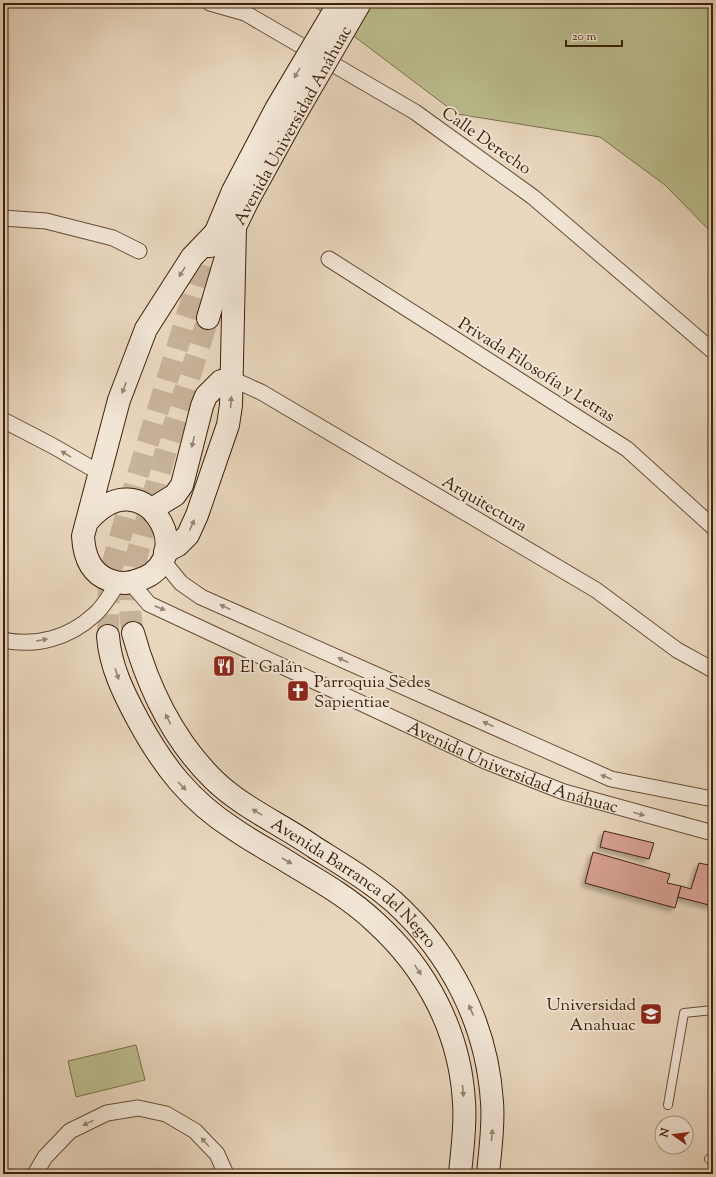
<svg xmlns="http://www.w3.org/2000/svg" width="716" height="1177" viewBox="0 0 716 1177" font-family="'Sorts Mill Goudy',serif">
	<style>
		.green { fill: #bbbd8e; stroke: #7c6f4c }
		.building { fill: #d9a195; stroke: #3e2109; filter: url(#shadow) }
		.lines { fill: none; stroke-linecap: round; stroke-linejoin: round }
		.secondary-tunnel { stroke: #c7b39a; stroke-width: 22; stroke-dasharray: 22 11; stroke-linecap: butt }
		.lane-casing { stroke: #694e36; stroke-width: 10 }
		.street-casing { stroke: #694e36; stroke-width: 17 }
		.secondary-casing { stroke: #3e2109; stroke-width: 24 }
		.lane { stroke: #f1e5d5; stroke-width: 8 }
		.street { stroke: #f1e5d5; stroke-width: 15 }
		.secondary { stroke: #f1e5d5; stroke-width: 22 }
		.secondary-bridge-casing { stroke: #3e2109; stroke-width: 24; stroke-linecap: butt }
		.secondary-bridge { stroke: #f1e5d5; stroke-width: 22 }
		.oneway { fill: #98836f }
		.labels { text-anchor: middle; stroke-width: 4; stroke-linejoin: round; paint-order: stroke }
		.street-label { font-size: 17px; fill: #3e2109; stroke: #f1e5d5 }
		.poi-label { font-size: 17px; fill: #3e2109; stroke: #f1e5d5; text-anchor: start }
	</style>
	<defs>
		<filter id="shadow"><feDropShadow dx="-3.5" dy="3.5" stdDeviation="2" flood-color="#0004"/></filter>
	</defs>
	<rect width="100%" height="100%" fill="#e9d7be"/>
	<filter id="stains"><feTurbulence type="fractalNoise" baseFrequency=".005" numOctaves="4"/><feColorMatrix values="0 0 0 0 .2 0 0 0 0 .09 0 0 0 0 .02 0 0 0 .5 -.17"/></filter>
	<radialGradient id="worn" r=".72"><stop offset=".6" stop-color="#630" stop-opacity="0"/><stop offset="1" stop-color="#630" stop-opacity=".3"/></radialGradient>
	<g class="green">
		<polygon points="310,3 713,3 713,234 665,185 600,137 457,114"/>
		<polygon points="136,1045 145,1080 76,1097 68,1061"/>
	</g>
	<g class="building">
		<polygon points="604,831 654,843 649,859 600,847"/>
		<polygon points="593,852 670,874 667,883 681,886 675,908 585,883"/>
		<polygon points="699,863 713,866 713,906 678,897 681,886 691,889"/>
	</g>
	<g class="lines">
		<g class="secondary-tunnel">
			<path d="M133,633C124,590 137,556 148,515C165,448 188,383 208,318"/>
			<polyline points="108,636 109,577 136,481 203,264"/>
		</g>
		<g class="lane-casing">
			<g id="lane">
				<polyline points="668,1105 684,1013 713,1010"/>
				<polyline points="709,1159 713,1159"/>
			</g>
		</g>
		<g class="street-casing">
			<g id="street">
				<polyline points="210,3 245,13 415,112 533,197 713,351"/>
				<polyline points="3,218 46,221 113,238 139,251"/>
				<polyline points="329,259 627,449 713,527"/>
				<polyline points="232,379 261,392 596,590 677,650 713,670"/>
				<polyline points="3,420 53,446 100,473"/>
				<polyline points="162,560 181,583 201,597 611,779 713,799"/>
				<path id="s1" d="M131,583L149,604L485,761L564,792L713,833"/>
				<path d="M3,640C36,647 69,638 94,615C104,607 111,593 118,583"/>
				<polyline points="35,1174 45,1157 70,1131 107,1113 138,1108 166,1114 195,1131 217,1154 226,1174"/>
			</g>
		</g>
		<g class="secondary-casing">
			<g id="secondary">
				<polyline points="210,246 233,191"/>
				<polyline points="208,318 235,227 248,200"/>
				<polyline points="152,509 175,495 182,485 202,406 206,396 221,381 232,379"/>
				<path d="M88,521C143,457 199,554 144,578C131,583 123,585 109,580C90,573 84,555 83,536L119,400L146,329L192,257L216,232"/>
				<polyline points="165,552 178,545 188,535 197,515 228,425 231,405 235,227"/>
				<path id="s2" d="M133,633C148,687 173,740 214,780C243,808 281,824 314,847C341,864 370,881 394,902C451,954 487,1024 492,1102C494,1126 490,1150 488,1174"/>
				<path d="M108,636C110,666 124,694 138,720C163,766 190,801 234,829C254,843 276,854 296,867C323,883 352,900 375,922C427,969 460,1032 464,1102C466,1126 462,1150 460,1174"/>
			</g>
		</g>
		<use href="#lane" class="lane"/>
		<use href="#street" class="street"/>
		<use href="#secondary" class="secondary"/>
		<g class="secondary-bridge-casing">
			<g id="secondary-bridge">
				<polyline points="233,191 276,109 339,3"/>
				<polyline points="248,200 292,120 360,3"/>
			</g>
		</g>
		<use href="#secondary-bridge" class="secondary-bridge"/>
	</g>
	<defs><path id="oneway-solid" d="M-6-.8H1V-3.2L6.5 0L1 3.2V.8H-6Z"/></defs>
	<g class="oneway">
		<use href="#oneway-solid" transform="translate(297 73) rotate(120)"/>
		<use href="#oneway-solid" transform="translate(182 272) rotate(122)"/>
		<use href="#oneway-solid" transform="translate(124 388) rotate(111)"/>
		<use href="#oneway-solid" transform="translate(231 402) rotate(-86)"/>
		<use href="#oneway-solid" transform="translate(193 442) rotate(103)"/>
		<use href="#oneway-solid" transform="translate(66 454) rotate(-149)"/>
		<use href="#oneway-solid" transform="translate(192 525) rotate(-66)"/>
		<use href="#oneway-solid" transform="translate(225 607) rotate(-156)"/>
		<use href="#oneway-solid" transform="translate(160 608) rotate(23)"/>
		<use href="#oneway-solid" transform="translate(42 640) rotate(-10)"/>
		<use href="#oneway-solid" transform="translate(343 660) rotate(-156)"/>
		<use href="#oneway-solid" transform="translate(117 674) rotate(72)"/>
		<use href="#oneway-solid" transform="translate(168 719) rotate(-117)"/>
		<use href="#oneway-solid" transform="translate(488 724) rotate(-156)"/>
		<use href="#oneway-solid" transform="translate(606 777) rotate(-157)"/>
		<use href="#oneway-solid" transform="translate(182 786) rotate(46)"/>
		<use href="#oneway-solid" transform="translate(257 812) rotate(-149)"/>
		<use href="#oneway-solid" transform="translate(639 814) rotate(16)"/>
		<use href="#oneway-solid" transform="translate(287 861) rotate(31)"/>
		<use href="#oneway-solid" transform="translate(418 970) rotate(56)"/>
		<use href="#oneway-solid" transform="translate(471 1010) rotate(-113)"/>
		<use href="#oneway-solid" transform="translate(463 1091) rotate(85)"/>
		<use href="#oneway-solid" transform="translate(88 1123) rotate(154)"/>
		<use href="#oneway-solid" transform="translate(492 1135) rotate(-85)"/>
		<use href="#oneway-solid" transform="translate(205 1142) rotate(-132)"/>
	</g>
	<defs>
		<g id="restaurant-square" transform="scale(1.15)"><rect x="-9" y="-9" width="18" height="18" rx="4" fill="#8f2418" stroke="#f1e5d5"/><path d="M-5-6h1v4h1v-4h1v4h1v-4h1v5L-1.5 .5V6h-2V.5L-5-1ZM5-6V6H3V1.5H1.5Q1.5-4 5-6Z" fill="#fff"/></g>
		<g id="church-square" transform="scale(1.15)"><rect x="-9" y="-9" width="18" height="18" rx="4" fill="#8f2418" stroke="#f1e5d5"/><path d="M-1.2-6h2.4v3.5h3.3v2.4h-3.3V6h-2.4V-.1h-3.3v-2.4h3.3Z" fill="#fff"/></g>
		<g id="university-square" transform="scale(1.15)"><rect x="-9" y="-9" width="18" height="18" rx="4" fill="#8f2418" stroke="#f1e5d5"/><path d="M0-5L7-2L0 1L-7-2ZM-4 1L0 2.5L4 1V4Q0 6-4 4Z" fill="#fff"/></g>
	</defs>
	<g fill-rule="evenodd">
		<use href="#restaurant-square" x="224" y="666"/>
		<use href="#church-square" x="298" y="691"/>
		<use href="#university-square" x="651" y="1014"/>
	</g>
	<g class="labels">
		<g class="street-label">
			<text transform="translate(292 125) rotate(-61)" y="6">Avenida Universidad Anáhuac</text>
			<text transform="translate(487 140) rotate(35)" y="6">Calle Derecho</text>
			<text transform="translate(537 369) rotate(32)" y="6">Privada Filosofía y Letras</text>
			<text transform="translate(485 503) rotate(30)" y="6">Arquitectura</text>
			<text dy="6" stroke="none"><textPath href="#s1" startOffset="427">Avenida Universidad Anáhuac</textPath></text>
			<text dy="6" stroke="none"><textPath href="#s2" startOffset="344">Avenida Barranca del Negro</textPath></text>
		</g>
		<g class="poi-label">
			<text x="240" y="672">El Galán</text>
			<text x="314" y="687">Parroquia Sedes<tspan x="314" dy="20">Sapientiae</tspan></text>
			<text x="636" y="1010" text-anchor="end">Universidad<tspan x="636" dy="20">Anahuac</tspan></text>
		</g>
	</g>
	<rect width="716" height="1177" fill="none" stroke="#e9d7be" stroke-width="16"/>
	<rect x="4" y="4" width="708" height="1169" fill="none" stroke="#3e2109" stroke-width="2"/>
	<rect x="8" y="8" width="700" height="1161" fill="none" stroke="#3e2109"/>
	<g transform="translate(674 1135) rotate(284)"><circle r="19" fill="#f1e5d5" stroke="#a99783"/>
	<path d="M0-3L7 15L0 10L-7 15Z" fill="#8f2418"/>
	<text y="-6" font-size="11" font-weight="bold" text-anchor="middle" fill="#3e2109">N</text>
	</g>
	<path d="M566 40v6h56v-6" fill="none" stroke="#3e2109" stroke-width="2"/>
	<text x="572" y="40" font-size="12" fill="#3e2109" stroke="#f1e5d5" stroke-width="3" paint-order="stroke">20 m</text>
	<rect width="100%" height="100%" filter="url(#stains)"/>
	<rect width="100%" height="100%" fill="url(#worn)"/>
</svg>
